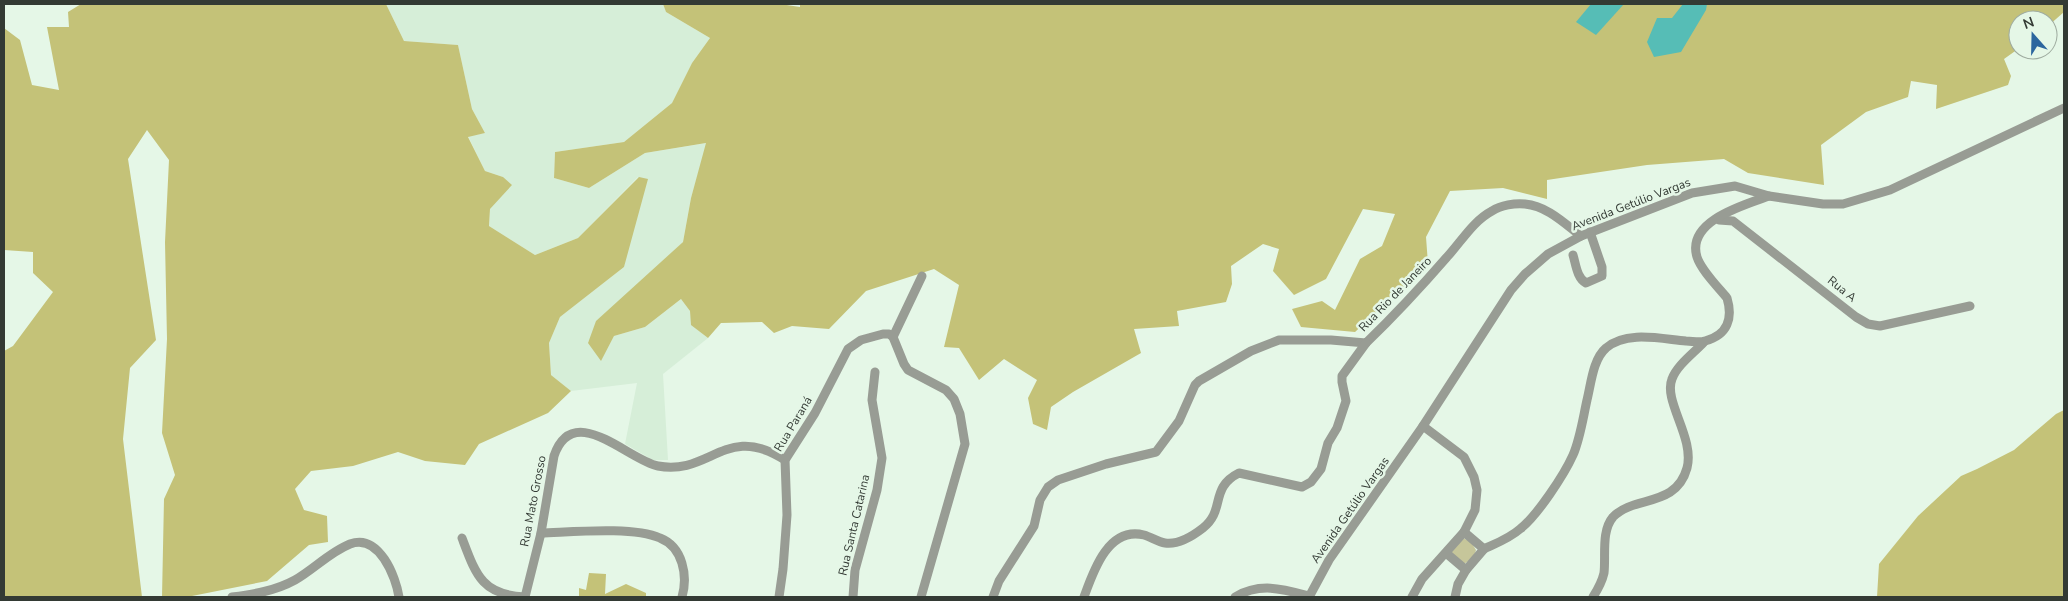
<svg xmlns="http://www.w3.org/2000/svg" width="2068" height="601" viewBox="0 0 2068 601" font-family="'Nunito Sans',sans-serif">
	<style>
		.built { fill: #d6eed8 }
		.green { fill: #c6c69a }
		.forest { fill: #c4c278 }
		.water { fill: #56bdb6 }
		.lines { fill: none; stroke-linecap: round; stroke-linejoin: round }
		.minor { stroke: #989c94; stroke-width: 9 }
		.labels { text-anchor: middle; stroke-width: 5; stroke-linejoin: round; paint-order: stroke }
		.street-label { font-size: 12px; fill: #333a34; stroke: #e5f7e7 }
	</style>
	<rect width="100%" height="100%" fill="#e5f7e7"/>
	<polygon class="built" points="386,4 663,4 666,12 710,38 692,63 672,103 624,142 555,152 554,178 589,188 645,153 707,143 691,198 683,242 656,268 588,342 601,360 614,336 645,327 681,299 690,311 692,325 708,338 663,374 668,460 653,460 625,444 637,383 571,391 551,375 549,343 560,317 624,267 638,177 578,238 535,255 489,226 490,209 503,177 485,171 468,136 485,133 472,109 458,45 404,41"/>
	<path class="green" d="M1463,538L1471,542L1476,550C1475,555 1468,563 1463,564L1452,554V551Z"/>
	<g class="forest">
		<polygon points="81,4 386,4 404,41 458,45 472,109 485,133 468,137 485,171 503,177 512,185 490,209 489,226 535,255 578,238 639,177 648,179 624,267 560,317 549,343 551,375 571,391 548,413 479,444 465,465 425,461 398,452 353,466 311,471 295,489 304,510 327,516 328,542 309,545 267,581 187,597 162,597 164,499 175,475 162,433 167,339 165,242 169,160 147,130 128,159 156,340 130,368 123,439 142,597 4,597 4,351 13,346 53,292 33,273 33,252 4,250 4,28 20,40 32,85 59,90 47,27 69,27 68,12"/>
		<polygon points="663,4 780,4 800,7 800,4 2064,4 2064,12 2048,26 2048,20 2018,20 2018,49 2004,59 2011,76 2008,85 1936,109 1937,85 1911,81 1908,97 1866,112 1821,145 1824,185 1748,173 1724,159 1647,165 1547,180 1547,199 1503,188 1450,191 1426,237 1428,264 1355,332 1301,327 1292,309 1322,301 1335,310 1360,259 1382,246 1395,214 1363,209 1326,279 1294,295 1273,271 1279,249 1263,244 1231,266 1232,284 1226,302 1177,311 1179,326 1134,329 1141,353 1073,392 1051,407 1047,430 1033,424 1028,398 1037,380 1004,359 979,380 959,348 944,347 959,285 934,269 866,291 829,329 792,326 774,333 762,322 721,323 708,338 691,325 690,311 681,299 645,327 614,336 601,361 588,343 596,321 683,242 691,198 706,143 645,153 589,188 554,178 555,152 624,142 672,103 692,63 710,38 666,12"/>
		<polygon points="2064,410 2064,597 1877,597 1879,564 1918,516 1961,476 1977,469 2014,450 2056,414"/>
		<polygon points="589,573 606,574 605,594 626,584 646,593 646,597 579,597 579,588 586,590"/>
	</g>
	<g class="water">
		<polygon points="1591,4 1624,4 1596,35 1576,22"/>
		<polygon points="1683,4 1707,4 1706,10 1681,52 1654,57 1647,42 1657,18 1672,18"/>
	</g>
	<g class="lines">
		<g class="minor">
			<polyline points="1719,220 1733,221 1856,317 1868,324 1880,326 1970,306"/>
			<path d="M1573,255C1576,265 1577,278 1586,283L1602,276V267L1590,232"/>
			<polyline points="893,337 922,276"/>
			<polyline points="1423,426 1464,457 1474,477 1477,490 1475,510 1464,532"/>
			<path d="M541,533C572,532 633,526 660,538C683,547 688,576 682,597"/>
			<path d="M462,538C476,575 482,595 525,597"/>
			<path d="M1484,549C1497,543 1510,538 1520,529C1537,516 1564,475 1573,455C1580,439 1583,418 1587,400C1591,384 1593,359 1606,348C1626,330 1662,339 1686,341C1692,341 1700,343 1705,341C1728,335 1733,318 1727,298C1718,287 1701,270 1697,257C1686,221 1744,205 1769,196"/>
			<path d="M232,597C254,594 275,591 295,580C314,569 330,552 350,544C379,533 396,577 399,597"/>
			<path d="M525,597L541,533L554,456C573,400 628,460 658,466C710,476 726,422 785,460"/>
			<polyline points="779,597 783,569 787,515 785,460 815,413 848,349 861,340 883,334 889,334 893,337 904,364 908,370 946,390 954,399 960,414 965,444 921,597"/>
			<polyline points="853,597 855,570 877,490 882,458 872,400 875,372"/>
			<path d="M993,597L999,581L1034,526L1040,500L1048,487L1058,480L1106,464L1156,452L1179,421L1195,385L1199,381L1251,351L1279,340H1331L1366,343C1394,316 1421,287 1447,257C1461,242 1473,221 1492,211C1501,205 1515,203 1525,204C1547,206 1564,223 1581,236"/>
			<path d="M1084,597C1093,572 1108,526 1144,535C1151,537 1158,542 1165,543C1178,545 1194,535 1203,528C1226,510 1209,488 1239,473L1302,487L1311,482L1321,469L1328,443L1337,428L1346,401L1342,382V376L1366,343"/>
			<path d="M1235,597C1260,582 1283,589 1309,596"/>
			<polyline points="1309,597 1329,560 1423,426 1511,290 1525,274 1548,254 1581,236 1692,193 1735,186 1769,196 1823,204 1843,204 1890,190 2064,108"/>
			<polyline points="1412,597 1422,579 1464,532 1484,549 1466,570 1446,553"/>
			<polyline points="1455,597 1458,584 1466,570"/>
			<path d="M1593,597C1598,589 1602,582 1604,573C1606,556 1601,531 1613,517C1634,495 1676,508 1687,468C1695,438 1663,401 1672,379C1677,365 1694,353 1704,342"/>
		</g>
	</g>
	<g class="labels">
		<g class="street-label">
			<text transform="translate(1631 204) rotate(-21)" y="4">Avenida Getúlio Vargas</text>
			<text transform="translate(1842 289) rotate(39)" y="4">Rua A</text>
			<text transform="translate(1395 294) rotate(-46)" y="4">Rua Rio de Janeiro</text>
			<text transform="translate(793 424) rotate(-59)" y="4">Rua Paraná</text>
			<text transform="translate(533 501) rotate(-79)" y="4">Rua Mato Grosso</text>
			<text transform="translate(1350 510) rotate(-55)" y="4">Avenida Getúlio Vargas</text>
			<text transform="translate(854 525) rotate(-77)" y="4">Rua Santa Catarina</text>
		</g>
	</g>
	<rect width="2068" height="601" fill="none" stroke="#333a34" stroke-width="10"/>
	<g transform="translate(2033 35) rotate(340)"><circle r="24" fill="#e5f7e7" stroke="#9eab9f"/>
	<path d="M0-4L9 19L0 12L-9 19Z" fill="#2c669e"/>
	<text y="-8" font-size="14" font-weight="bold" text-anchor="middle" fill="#333a34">N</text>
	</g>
</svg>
